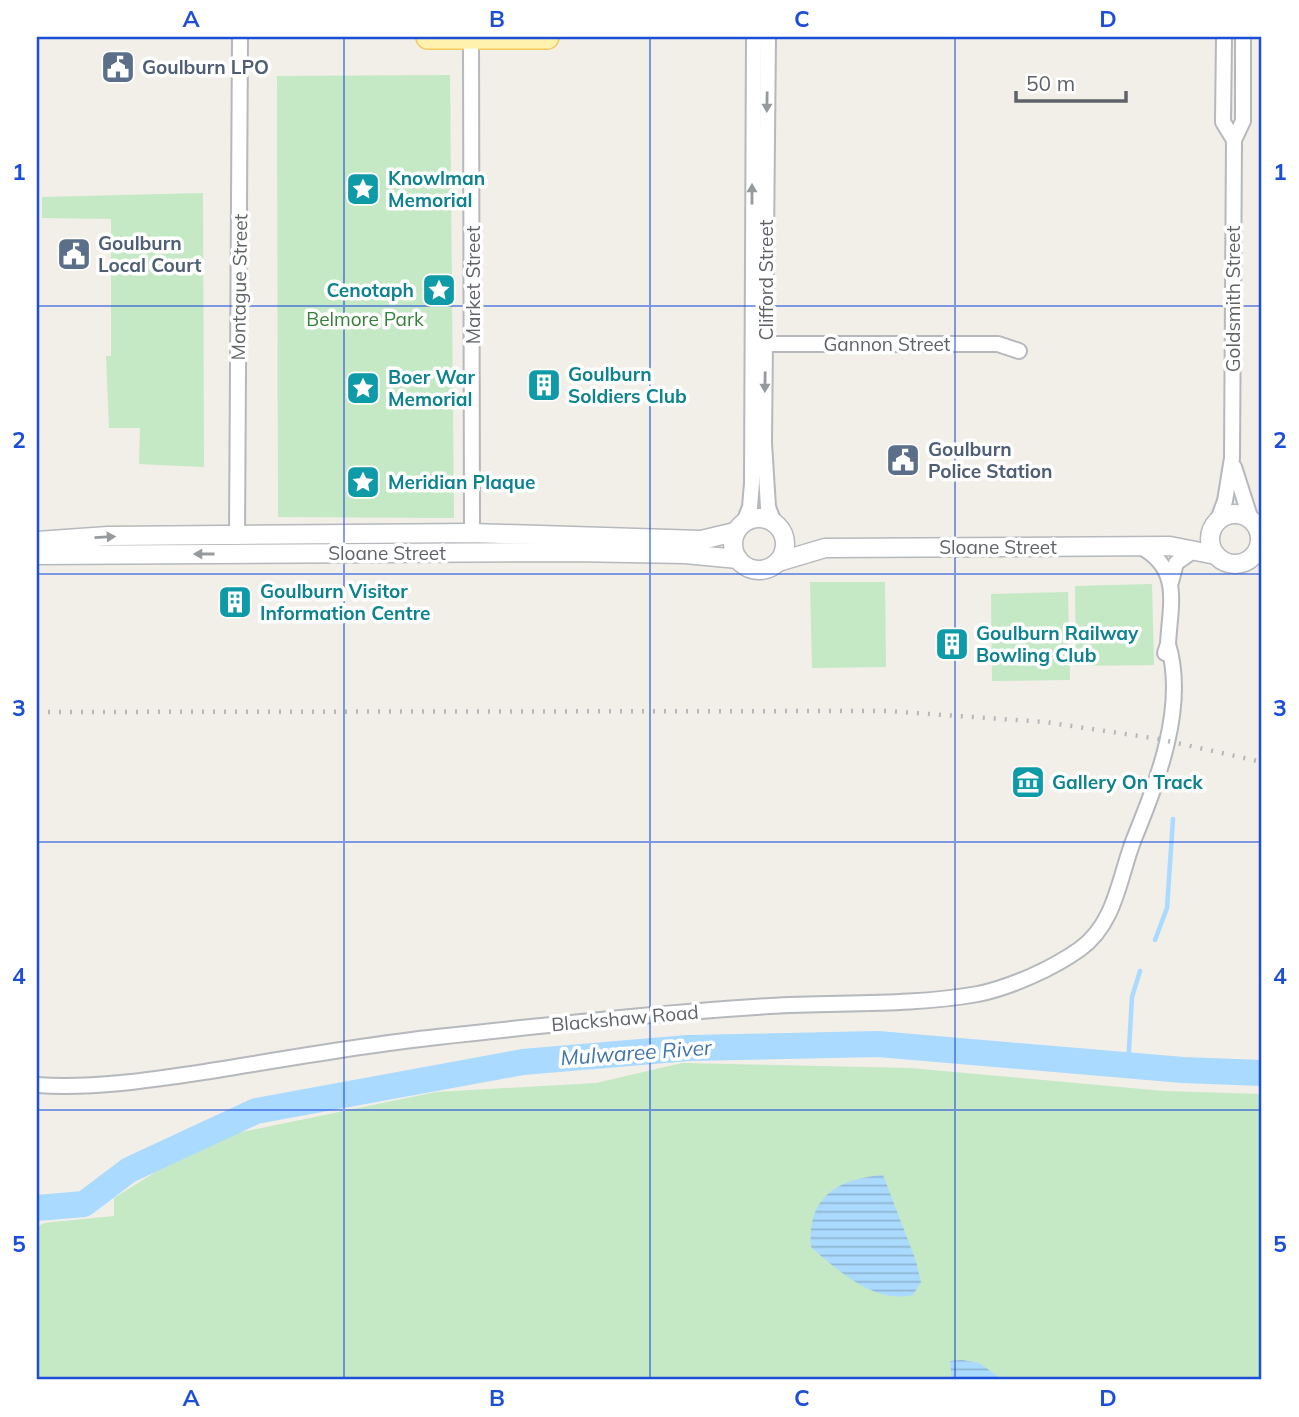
<svg xmlns="http://www.w3.org/2000/svg" width="1299" height="1417" viewBox="0 0 1299 1417" font-family="Mulish,sans-serif">
	<style>
		.green { fill: #c5e8c5 }
		.water { fill: url(#water-rules) }
		.lines { fill: none; stroke-linecap: round; stroke-linejoin: round }
		.stream { stroke: #aadaff; stroke-width: 4.5 }
		.river { stroke: #aadaff; stroke-width: 26 }
		.minor-casing { stroke: #b5b8bc; stroke-width: 18 }
		.tertiary-casing { stroke: #b5b8bc; stroke-width: 21 }
		.primary-casing { stroke: #f2c960; stroke-width: 26 }
		.minor { stroke: #fff; stroke-width: 14 }
		.tertiary { stroke: #fff; stroke-width: 18 }
		.primary { stroke: #fff2af; stroke-width: 23 }
		.rail { stroke: #b6b7b8; stroke-width: 4.5; stroke-dasharray: 2 9; stroke-linecap: butt }
		.oneway { fill: #979a9d }
		.grid { fill: none; stroke: #1d4ed8; stroke-width: 2; stroke-opacity: 0.55 }
		.labels { text-anchor: middle; stroke-width: 7; stroke-linejoin: round; paint-order: stroke }
		.service-label { font-size: 19px; font-weight: bold; fill: #4e5e75; stroke: #fff; text-anchor: start }
		.culture-label { font-size: 19px; font-weight: bold; fill: #0d838f; stroke: #fff; text-anchor: start }
		.street-label { font-size: 19px; fill: #5f6368; stroke: #fff }
		.park-label { font-size: 19px; fill: #348238; stroke: #fff }
		.water-label { font-size: 21px; font-style: italic; fill: #4174aa; stroke: #fff }
		.neatline { fill: none; stroke: #1d4ed8; stroke-width: 2.5 }
		.grid-label { font-size: 23px; text-anchor: middle; font-weight: bold; fill: #1d4ed8 }
	</style>
	<defs>
		<pattern id="water-rules" width="6" height="5" patternUnits="userSpaceOnUse" patternTransform="scale(1.75)"><rect width="6" height="5" fill="#aadaff"/><path d="M0 2.5h6" fill="none" stroke="#8eb4d2"/></pattern>
	</defs>
	<rect width="100%" height="100%" fill="#f1efe8"/>
	<g class="green">
		<polygon points="450,75 454,518 278,517 277,76"/>
		<polygon points="203,193 204,467 139,464 140,428 109,428 106,356 111,356 111,219 42,218 42,197"/>
		<polygon points="810,582 885,582 886,667 812,668"/>
		<polygon points="1152,584 1154,665 1076,666 1075,586"/>
		<polygon points="1068,592 1070,680 992,681 991,594"/>
		<polygon points="682,1063 910,1068 1164,1091 1262,1094 1262,1380 37,1380 37,1227 44,1223 114,1216 114,1198 208,1139 436,1092 596,1083"/>
	</g>
	<g class="water">
		<path d="M883,1175L916,1261L921,1282L913,1295C875,1304 838,1271 811,1247C807,1197 837,1179 883,1175Z"/>
		<polygon points="962,1360 979,1363 1003,1380 952,1380 950,1361"/>
	</g>
	<g class="lines">
		<g class="stream">
			<polyline points="1155,940 1167,908 1173,819"/>
			<polyline points="1128,1066 1132,997 1140,971"/>
		</g>
		<polyline class="river" points="37,1208 84,1204 129,1170 256,1111 523,1062 688,1048 878,1044 1183,1070 1262,1073"/>
		<g class="minor-casing">
			<g id="minor">
				<polyline points="471,37 472,533"/>
				<polyline points="768,37 764,443 768,507 774,523"/>
				<polyline points="1224,37 1223,122 1234,140"/>
				<polyline points="758,344 998,344 1019,351"/>
				<polyline points="1234,467 1251,520"/>
				<polyline points="744,522 750,507 752,483 754,37"/>
				<polyline points="1217,522 1225,501 1232,458 1234,140 1243,121 1243,37"/>
				<polyline points="237,537 240,37"/>
				<path d="M1141,547C1182,569 1170,605 1168,644L1165,653"/>
				<polyline points="1171,582 1176,563 1193,551"/>
				<path d="M37,1085C97,1089 157,1079 217,1070C290,1058 363,1045 437,1037C548,1025 659,1013 770,1006C839,1002 910,1006 978,994C1011,987 1052,969 1080,949C1116,923 1119,877 1134,839C1157,782 1187,707 1168,644"/>
			</g>
		</g>
		<g class="tertiary-casing">
			<g id="tertiary">
				<circle cx="1235" cy="539" r="25"/>
				<circle cx="759" cy="544" r="26"/>
				<polyline points="37,541 108,536 472,533 701,540 735,532"/>
				<polyline points="37,555 573,552 685,554 738,559"/>
				<polyline points="778,562 825,548 1170,546 1216,555"/>
			</g>
		</g>
		<g class="primary-casing">
			<polyline id="primary" points="428,37 547,37"/>
		</g>
		<use href="#minor" class="minor"/>
		<use href="#tertiary" class="tertiary"/>
		<use href="#primary" class="primary"/>
		<polyline class="rail" points="37,712 886,711 1045,722 1159,739 1262,762"/>
	</g>
	<defs><path id="oneway-solid" d="M-6-.8H1V-3.2L6.5 0L1 3.2V.8H-6Z" transform="scale(1.75)"/></defs>
	<g class="oneway">
		<use href="#oneway-solid" transform="translate(767 102) rotate(91)"/>
		<use href="#oneway-solid" transform="translate(752 194) rotate(-90)"/>
		<use href="#oneway-solid" transform="translate(765 382) rotate(91)"/>
		<use href="#oneway-solid" transform="translate(105 537) rotate(-3)"/>
		<use href="#oneway-solid" transform="translate(204 554) rotate(180)"/>
	</g>
	<path class="grid" d="M344,37V1380M650,37V1380M955,37V1380M37,306H1262M37,574H1262M37,842H1262M37,1110H1262"/>
	<defs>
		<g id="civic-square" transform="scale(1.75)"><rect x="-9" y="-9" width="18" height="18" rx="4" fill="#5c6f8a" stroke="#fff"/><path d="M-.6-6.5H3V-4.5H.6V-3L4-1V1h2V6H-6V1h2V-1L-.6-3ZM-1.2 2.5V6h2.4V2.5Z" fill="#fff"/></g>
		<g id="sight-square" transform="scale(1.75)"><rect x="-9" y="-9" width="18" height="18" rx="4" fill="#0f9aa8" stroke="#fff"/><path d="M0-6L1.8-2.2L6-1.7L2.9 1.2L3.7 5.4L0 3.3L-3.7 5.4L-2.9 1.2L-6-1.7L-1.8-2.2Z" fill="#fff"/></g>
		<g id="building-square" transform="scale(1.75)"><rect x="-9" y="-9" width="18" height="18" rx="4" fill="#0f9aa8" stroke="#fff"/><path d="M-4-6H4V6H1V3H-1V6H-4ZM-2.5-4.3h1.7v1.8h-1.7ZM.8-4.3h1.7v1.8H.8ZM-2.5-1h1.7V.8h-1.7ZM.8-1h1.7V.8H.8Z" fill="#fff"/></g>
		<g id="museum-square" transform="scale(1.75)"><rect x="-9" y="-9" width="18" height="18" rx="4" fill="#0f9aa8" stroke="#fff"/><path d="M0-6L6-3V-2H-6V-3ZM-5-1h2V3h-2ZM-1-1h2V3h-2ZM3-1h2V3H3ZM-6 4H6V6H-6Z" fill="#fff"/></g>
	</defs>
	<g fill-rule="evenodd">
		<use href="#civic-square" x="118" y="67"/>
		<use href="#sight-square" x="363" y="189"/>
		<use href="#civic-square" x="74" y="254"/>
		<use href="#sight-square" x="439" y="290"/>
		<use href="#building-square" x="544" y="385"/>
		<use href="#sight-square" x="363" y="388"/>
		<use href="#civic-square" x="903" y="460"/>
		<use href="#sight-square" x="363" y="482"/>
		<use href="#building-square" x="235" y="602"/>
		<use href="#building-square" x="952" y="644"/>
		<use href="#museum-square" x="1028" y="782"/>
	</g>
	<g class="labels">
		<g class="service-label">
			<text x="142" y="74">Goulburn LPO</text>
			<text x="98" y="250">Goulburn<tspan x="98" dy="22">Local Court</tspan></text>
			<text x="928" y="456">Goulburn<tspan x="928" dy="22">Police Station</tspan></text>
		</g>
		<g class="culture-label">
			<text x="388" y="185">Knowlman<tspan x="388" dy="22">Memorial</tspan></text>
			<text x="414" y="297" text-anchor="end">Cenotaph</text>
			<text x="568" y="381">Goulburn<tspan x="568" dy="22">Soldiers Club</tspan></text>
			<text x="388" y="384">Boer War<tspan x="388" dy="22">Memorial</tspan></text>
			<text x="388" y="489">Meridian Plaque</text>
			<text x="260" y="598">Goulburn Visitor<tspan x="260" dy="22">Information Centre</tspan></text>
			<text x="976" y="640">Goulburn Railway<tspan x="976" dy="22">Bowling Club</tspan></text>
			<text x="1052" y="789">Gallery On Track</text>
		</g>
		<g class="street-label">
			<text transform="translate(766 280) rotate(-90)" y="7">Clifford Street</text>
			<text transform="translate(473 285) rotate(-90)" y="7">Market Street</text>
			<text transform="translate(239 287) rotate(-89)" y="7">Montague Street</text>
			<text transform="translate(1233 299) rotate(-90)" y="7">Goldsmith Street</text>
			<text x="887" y="351">Gannon Street</text>
			<text x="998" y="554">Sloane Street</text>
			<text x="387" y="560">Sloane Street</text>
			<text transform="translate(625 1018) rotate(-5)" y="7">Blackshaw Road</text>
		</g>
		<g class="park-label">
			<text x="365" y="326">Belmore Park</text>
		</g>
		<g class="water-label">
			<text transform="translate(636 1053) rotate(-4)" y="7">Mulwaree River</text>
		</g>
	</g>
	<rect width="1299" height="1417" fill="none" stroke="#ffffff" stroke-width="77"/>
	<path d="M1016 91v10h110v-10" fill="none" stroke="#5f6368" stroke-width="3.5"/>
	<text x="1026" y="91" font-size="21" fill="#5f6368" stroke="#ffffff" stroke-width="5" paint-order="stroke">50 m</text>
	<rect x="38" y="38" width="1222" height="1340" class="neatline"/>
	<g class="grid-label">
		<text x="191" y="27">A</text>
		<text x="497" y="27">B</text>
		<text x="802" y="27">C</text>
		<text x="1108" y="27">D</text>
		<text x="19" y="180">1</text>
		<text x="1280" y="180">1</text>
		<text x="19" y="448">2</text>
		<text x="1280" y="448">2</text>
		<text x="19" y="716">3</text>
		<text x="1280" y="716">3</text>
		<text x="19" y="984">4</text>
		<text x="1280" y="984">4</text>
		<text x="19" y="1252">5</text>
		<text x="1280" y="1252">5</text>
		<text x="191" y="1406">A</text>
		<text x="497" y="1406">B</text>
		<text x="802" y="1406">C</text>
		<text x="1108" y="1406">D</text>
	</g>
</svg>
